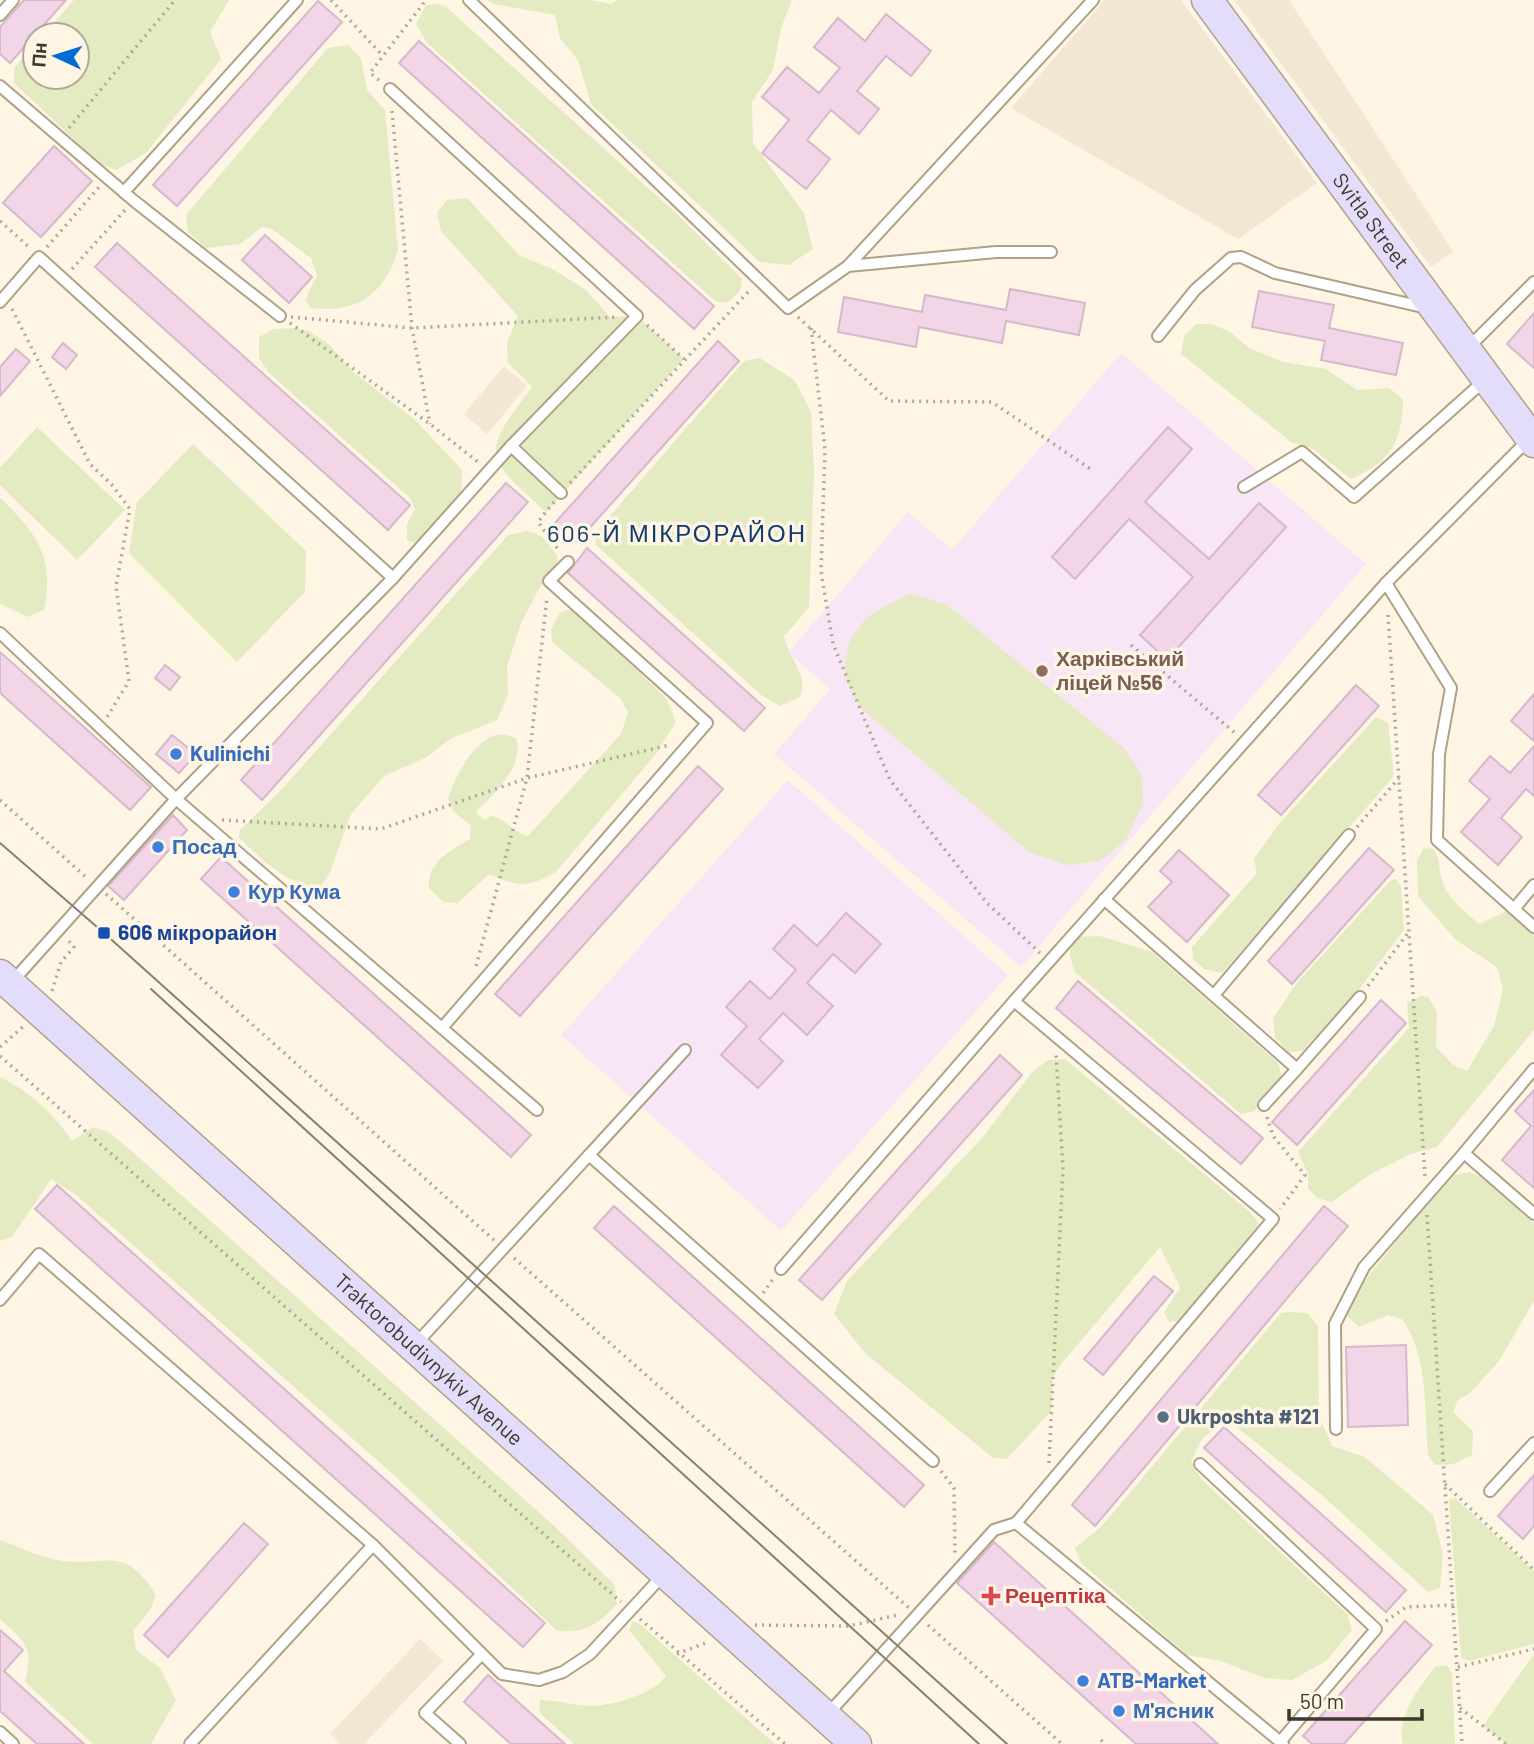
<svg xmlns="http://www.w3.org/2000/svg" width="1534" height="1744" viewBox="0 0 1534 1744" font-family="Barlow,sans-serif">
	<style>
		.industrial { fill: #f2e7d3 }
		.education { fill: #f8e5f6 }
		.green { fill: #e4ebc2 }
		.building { fill: #f3d5e8; stroke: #d5b9cb; stroke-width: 2 }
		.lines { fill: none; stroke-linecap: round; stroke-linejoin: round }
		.lane-casing { stroke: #b0a187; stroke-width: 14 }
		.secondary-casing { stroke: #b0a187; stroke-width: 33 }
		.path { stroke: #afa899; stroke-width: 3.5; stroke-dasharray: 2 5; stroke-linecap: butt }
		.lane { stroke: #fff; stroke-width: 10 }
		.secondary { stroke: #e4dcfb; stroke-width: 30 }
		.tram { stroke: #867f72; stroke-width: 2 }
		.education-dot { fill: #8d6e63; stroke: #fef5e4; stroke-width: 2.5 }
		.shop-dot { fill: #3f7fe0; stroke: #fef5e4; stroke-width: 2.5 }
		.transit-dot { fill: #1a4fb4; stroke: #fef5e4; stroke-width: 2.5 }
		.service-dot { fill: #5c6f8a; stroke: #fef5e4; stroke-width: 2.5 }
		.health-dot { fill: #e0444e; stroke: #fef5e4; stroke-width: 2.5 }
		.labels { text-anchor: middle; stroke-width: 7; stroke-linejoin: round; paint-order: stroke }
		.street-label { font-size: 21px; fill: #3d372c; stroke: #fef5e4 }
		.education-label { font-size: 21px; font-weight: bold; fill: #785e54; stroke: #fef5e4; text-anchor: start }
		.shop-label { font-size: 21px; font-weight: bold; fill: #366cbe; stroke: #fef5e4; text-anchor: start }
		.transit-label { font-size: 21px; font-weight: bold; fill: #164399; stroke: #fef5e4; text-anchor: start }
		.service-label { font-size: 21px; font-weight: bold; fill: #4e5e75; stroke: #fef5e4; text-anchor: start }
		.health-label { font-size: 21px; font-weight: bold; fill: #be3a42; stroke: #fef5e4; text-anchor: start }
		.quarter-label { font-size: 24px; letter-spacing: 2px; fill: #0f3b6e; stroke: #fef5e4 }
	</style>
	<rect width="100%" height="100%" fill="#fef5e4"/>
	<g class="industrial">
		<polygon points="1105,0 1181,0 1317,183 1238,239 1011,108"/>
		<polygon points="1234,0 1289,0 1453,251 1431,267"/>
		<polygon points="504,366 527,386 487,434 464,414"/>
		<polygon points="420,1639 443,1661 364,1744 340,1744 330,1734"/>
	</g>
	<g class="education">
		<polygon points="1121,353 1366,564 1021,967 774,754 830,689 788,653 908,512 952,550"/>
		<polygon points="788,780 1008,975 781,1231 561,1035"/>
	</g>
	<g class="green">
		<polygon points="74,0 229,0 210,32 221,59 146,153 116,170 99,163 14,83 14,68 35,44 35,77 77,77 77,35 43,35"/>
		<polygon points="486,0 590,0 611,4 617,0 792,0 781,28 773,70 752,102 753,143 804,213 813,249 789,265 760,262 591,104 578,60 560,38 555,15 494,4"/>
		<polygon points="436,4 445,6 677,214 742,279 740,291 727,303 715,301 427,43 416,24 426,5"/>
		<path d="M348,45L361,59L367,90L385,110L398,250C385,294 357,314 311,308L305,300L317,275L311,258L272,229L262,227L240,244L206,248L188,232L186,215L328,48Z"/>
		<path d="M467,198L519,255L554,270L586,290L610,317L637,316L684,359L546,512C484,456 480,455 532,387L508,363L507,343L518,316L441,231L437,213L447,200Z"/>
		<path d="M1196,324H1212L1230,332L1249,348L1283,362L1326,369L1357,390L1389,388L1403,399C1402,442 1392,461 1351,479L1313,449L1291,442L1181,354L1184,336Z"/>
		<polygon points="296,328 308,331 329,344 353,372 414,419 462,470 461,496 427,534 413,543 407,540 407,524 415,509 410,498 269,373 259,358 259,337 274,329"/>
		<path d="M760,358L795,381L811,412L814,472L809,607L784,637C789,660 809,673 800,697L780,706L761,695L595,544L598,530L744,361Z"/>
		<polygon points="37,427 125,510 77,560 0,485 0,468"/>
		<polygon points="193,444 306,551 305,592 237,662 129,553 137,502"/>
		<path d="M0,498C37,533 55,558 44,610L28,617L0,604Z"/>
		<path d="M527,531C543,534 549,544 558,557L557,564L540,587L521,623L507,667L508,695L497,720L450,739L427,757L384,776L351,814L330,872L320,888C287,885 263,860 239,838L240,830L283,788L508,535Z"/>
		<path d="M910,594L946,604L1125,749L1142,776L1143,804L1126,840L1100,861L1068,865L1030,853L859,707C855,696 846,682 845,671C845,625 874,610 910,594Z"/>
		<path d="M573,609L666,698L676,722L655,755L556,872C528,888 518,887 489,874L458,903L443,902L429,888C427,862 450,851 470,839L471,826L454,812L448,798C457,772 483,721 516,738C525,767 494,793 476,812L484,820L492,816C506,819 514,832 528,836L621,734L628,712L620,698L552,642L551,629L560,612Z"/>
		<polygon points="1376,717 1388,723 1394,776 1222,973 1204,969 1193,959 1192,947 1257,873 1254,859 1277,826"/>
		<path d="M1432,848C1441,857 1438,868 1442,880C1447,899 1465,911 1479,924L1507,911L1534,935V1030L1437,1147L1411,1154L1369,1175L1332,1202L1317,1198L1308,1188V1174L1298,1152L1409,1028L1407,1003L1421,996L1428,997L1437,1011L1436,1047L1453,1065L1467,1071L1494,1026L1503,989L1497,967L1456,940L1418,896L1417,861L1423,849Z"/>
		<polygon points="1396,879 1401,887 1404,930 1357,992 1302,1051 1288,1052 1275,1037 1273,1018 1297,983 1391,880"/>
		<path d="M1100,936L1152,952L1278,1063L1282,1077L1254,1111L1241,1114L1075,972C1070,957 1066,949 1077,937Z"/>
		<polygon points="1065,1059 1250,1212 1259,1224 1180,1321 1169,1322 1164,1312 1180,1288 1160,1247 1062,1363 1053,1376 1051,1411 1007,1459 993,1458 865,1353 834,1314 847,1281 983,1137 1032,1072 1048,1060"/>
		<path d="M0,1077C31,1092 53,1113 72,1141L93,1127L109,1132L144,1162L551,1523L614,1584L617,1604C599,1624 583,1635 556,1630L395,1476L75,1194L51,1179L12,1237L0,1241Z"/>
		<path d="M1470,1172L1486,1180L1534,1224V1301L1499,1361L1470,1393L1458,1400L1453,1412L1473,1431L1472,1455L1453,1464L1435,1465L1428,1455C1424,1411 1429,1356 1402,1319L1388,1315L1359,1327L1345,1314L1369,1275L1420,1213L1455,1175Z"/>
		<polygon points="1290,1312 1307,1313 1318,1326 1319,1416 1332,1446 1365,1457 1433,1515 1443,1554 1440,1588 1428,1592 1323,1496 1234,1425 1223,1423 1202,1439 1191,1461 1201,1479 1347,1614 1352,1630 1326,1661 1292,1680 1264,1678 1221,1661 1187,1655 1081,1563 1075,1548 1102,1526 1281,1313"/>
		<polygon points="1455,1498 1534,1571 1534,1644 1469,1661 1461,1657 1449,1500"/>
		<path d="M0,1540C18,1547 38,1556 57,1560C106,1569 122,1541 156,1595L150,1610L133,1631L136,1650L160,1668L176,1700L151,1744H93L25,1682C34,1646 26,1643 0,1619Z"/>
		<path d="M633,1621L640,1624L775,1744H574L539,1712L540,1700C557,1700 573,1705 590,1706C613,1706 653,1694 666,1676L629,1630Z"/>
		<polygon points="1534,1654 1534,1744 1506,1744 1483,1726"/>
		<path d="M1447,1665L1452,1674L1455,1744H1403C1395,1718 1420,1686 1435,1667Z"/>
	</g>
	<g class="building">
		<polygon points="24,0 66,0 10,63 0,54 0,27"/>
		<polygon points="318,1 342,22 177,206 153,185"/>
		<polygon points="886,14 931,51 911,76 886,56 857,91 879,109 859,134 831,110 807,140 830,159 806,189 762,153 789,120 762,97 787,67 819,93 840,68 814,47 838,18 865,41"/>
		<polygon points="419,41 714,306 694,329 399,63"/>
		<polygon points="54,146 92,181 41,237 3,203"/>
		<polygon points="265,235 312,277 289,303 242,260"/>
		<polygon points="117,243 410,505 388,530 95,267"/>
		<polygon points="1010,289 1085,303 1079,335 1006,321 1002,343 919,327 916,347 838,332 844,297 922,312 925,295 1006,310"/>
		<polygon points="1259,291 1334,305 1329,328 1403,343 1396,375 1321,360 1325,341 1252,327"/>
		<polygon points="1534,313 1534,368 1507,344"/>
		<polygon points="718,341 739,361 577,542 555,523"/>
		<polygon points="63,343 77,355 66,369 52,357"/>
		<polygon points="16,349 30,361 0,396 0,367"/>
		<polygon points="1168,427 1192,449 1145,502 1209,559 1259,503 1286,527 1167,660 1140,635 1193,577 1129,519 1075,579 1052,557"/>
		<polygon points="506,483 528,502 262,800 241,780"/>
		<polygon points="587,548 765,708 744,731 568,573"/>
		<polygon points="0,652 151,787 130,810 0,693"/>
		<polygon points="165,665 180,677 170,690 155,678"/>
		<polygon points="1356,685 1379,706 1281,815 1258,795"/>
		<polygon points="1534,694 1534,741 1511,721"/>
		<polygon points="172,735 196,754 179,773 156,754"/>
		<polygon points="1534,746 1534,796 1526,789 1501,818 1522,837 1498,865 1461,832 1490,799 1469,781 1490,756 1510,773"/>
		<polygon points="698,766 723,789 520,1016 495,994"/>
		<polygon points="173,815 187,830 124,900 108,886"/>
		<polygon points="1369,848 1394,870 1292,984 1268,961"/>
		<polygon points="1179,850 1229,895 1187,942 1148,907 1172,882 1160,871"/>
		<polygon points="221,857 531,1135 511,1157 201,879"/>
		<polygon points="846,913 881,944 855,973 833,954 807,983 833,1006 807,1035 783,1013 759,1039 783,1061 758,1088 721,1055 747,1026 726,1007 750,981 770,999 796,970 773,949 794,925 817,946"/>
		<polygon points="1078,981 1263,1138 1241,1164 1056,1008"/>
		<polygon points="1381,1000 1406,1023 1297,1145 1272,1122"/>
		<polygon points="1000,1055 1022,1075 822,1300 799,1280"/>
		<polygon points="1534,1090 1534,1188 1502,1160 1531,1126 1515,1111"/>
		<polygon points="57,1185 545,1623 523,1647 35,1209"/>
		<polygon points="614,1206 924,1485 904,1507 594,1228"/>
		<polygon points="1324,1206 1348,1226 1095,1526 1072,1505"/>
		<polygon points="1154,1276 1173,1291 1103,1375 1084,1359"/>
		<polygon points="1406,1345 1408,1425 1348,1427 1346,1347"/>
		<polygon points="1224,1427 1406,1590 1386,1612 1204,1448"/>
		<polygon points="1534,1475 1534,1526 1523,1539 1498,1516"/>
		<polygon points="244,1523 268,1544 168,1657 144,1635"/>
		<polygon points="994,1542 1026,1571 1218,1744 1136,1744 957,1583"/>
		<polygon points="1405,1621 1432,1645 1344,1744 1312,1744 1303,1736"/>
		<polygon points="0,1630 23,1650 4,1671 84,1744 37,1744 0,1711"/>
		<polygon points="488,1675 565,1744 511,1744 464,1702"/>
	</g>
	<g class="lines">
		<g class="lane-casing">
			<g id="lane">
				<polyline points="469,0 788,308 848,266"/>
				<polyline points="0,15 13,0"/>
				<polyline points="0,86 133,200 280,316"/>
				<polyline points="390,89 637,316 511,446"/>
				<polyline points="124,192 297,0"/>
				<polyline points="1051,252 996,252 848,266 1093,0"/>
				<polyline points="0,302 39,257 393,578"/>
				<polyline points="1158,336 1195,290 1231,258 1241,257 1275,273 1427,308"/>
				<polyline points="1468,348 1534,282"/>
				<polyline points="1244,487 1302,452 1354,497 1485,380"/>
				<polyline points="1386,583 1451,688 1439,754 1437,840 1534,927"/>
				<polyline points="0,633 176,799 393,578 511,446 561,493"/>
				<polyline points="1104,899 1297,1069 1360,997"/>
				<polyline points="1514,909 1534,885"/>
				<polyline points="12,982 176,799 537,1110"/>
				<polyline points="1214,995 1349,835"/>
				<polyline points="1014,1001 1386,583 1530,438"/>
				<polyline points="442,1028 707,723 549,581 568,562"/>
				<polyline points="1534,1069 1464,1153 1534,1214"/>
				<polyline points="1264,1105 1297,1069"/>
				<polyline points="589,1155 685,1050"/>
				<polyline points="781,1269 1014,1001 1273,1219 1016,1523 1283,1744"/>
				<polyline points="0,1300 39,1254 373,1545 502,1674 539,1680 563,1672 590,1654 664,1574"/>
				<polyline points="414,1346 589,1155 933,1461"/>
				<polyline points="1336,1429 1335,1324 1364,1267 1464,1153"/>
				<polyline points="1200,1464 1376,1629 1280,1742"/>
				<polyline points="1490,1491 1534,1443"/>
				<polyline points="827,1715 994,1530 1016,1523"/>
				<polyline points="0,1732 13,1744"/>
				<polyline points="190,1744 373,1545"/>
				<polyline points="460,1744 425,1713 480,1656"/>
			</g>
		</g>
		<g class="secondary-casing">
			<g id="secondary">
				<path id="s1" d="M1207,0L1534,442"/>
				<path id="s2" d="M0,975L856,1744"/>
			</g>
		</g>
		<g class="path">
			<polyline points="331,0 383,56"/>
			<polyline points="379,80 370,73 426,0"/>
			<polyline points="392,111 412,328 430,424"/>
			<polyline points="69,128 175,0"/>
			<polyline points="0,221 30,248"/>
			<polyline points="47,247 99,187"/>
			<polyline points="72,269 125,210"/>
			<polyline points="12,309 90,464 112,485 130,509 116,586 129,681 107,717"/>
			<polyline points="291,317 412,328 618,317"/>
			<polyline points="798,317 889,401 992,402 1092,470"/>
			<polyline points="290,323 430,424 478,462"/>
			<polyline points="647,325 684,359"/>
			<polyline points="811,328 825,449 821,571 833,644 890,780 986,902 1040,953"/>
			<polyline points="570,483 751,289"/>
			<polyline points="554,502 538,522 560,552"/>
			<polyline points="1388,615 1425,1176"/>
			<polyline points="1131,645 1235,733"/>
			<polyline points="0,800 87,878"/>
			<polyline points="222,820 381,829 527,778 670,745"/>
			<polyline points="1357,827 1399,778"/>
			<polyline points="106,894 495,1241"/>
			<polyline points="476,966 527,778 547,597"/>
			<polyline points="1368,986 1408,933"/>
			<polyline points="52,991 61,962 74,947 68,940"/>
			<polyline points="0,1047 25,1025"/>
			<polyline points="0,1056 621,1602"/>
			<polyline points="1267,1117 1273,1136 1305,1175 1280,1209"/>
			<polyline points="1427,1215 1462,1744"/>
			<polyline points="514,1258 909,1608"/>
			<polyline points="763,1293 773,1279"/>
			<polyline points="1049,1463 1063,1168 1056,1054"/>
			<polyline points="941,1471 954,1488 955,1553"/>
			<polyline points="1445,1484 1534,1570"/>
			<polyline points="640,1619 785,1744"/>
			<polyline points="1386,1621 1406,1607 1454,1605"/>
			<polyline points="755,1625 849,1626 897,1615"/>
			<polyline points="928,1625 1062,1744"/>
			<polyline points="677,1654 708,1642"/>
			<polyline points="1458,1667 1534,1649"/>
			<polyline points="1460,1708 1506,1744"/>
			<polyline points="1101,1740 1105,1744"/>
		</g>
		<use href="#lane" class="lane"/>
		<use href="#secondary" class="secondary"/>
		<g class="tram">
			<polyline points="0,843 104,933 1007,1744"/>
			<polyline points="151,989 979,1744"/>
		</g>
	</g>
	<circle class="education-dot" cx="1042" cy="671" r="7"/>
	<g class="shop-dot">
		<circle cx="176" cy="754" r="7"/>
		<circle cx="158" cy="847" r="7"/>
		<circle cx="234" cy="892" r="7"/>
		<circle cx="1083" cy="1681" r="7"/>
		<circle cx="1119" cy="1711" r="7"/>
	</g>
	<rect class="transit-dot" x="97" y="926" width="14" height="14" rx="3.5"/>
	<circle class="service-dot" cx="1163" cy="1417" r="7"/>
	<path class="health-dot" d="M987.5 1585.5h7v7h7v7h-7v7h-7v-7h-7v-7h7z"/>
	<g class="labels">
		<g class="street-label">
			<text dy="7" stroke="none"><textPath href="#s1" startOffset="275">Svitla Street</textPath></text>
			<text dy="7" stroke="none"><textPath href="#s2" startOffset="576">Traktorobudivnykiv Avenue</textPath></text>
		</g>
		<g class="education-label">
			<text x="1056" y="666">Харківський<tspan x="1056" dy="24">ліцей №56</tspan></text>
		</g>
		<g class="shop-label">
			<text x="190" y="761">Kulinichi</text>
			<text x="172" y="854">Посад</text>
			<text x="248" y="899">Кур Кума</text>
			<text x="1097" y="1688">ATB-Market</text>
			<text x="1133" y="1718">М'ясник</text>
		</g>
		<g class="transit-label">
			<text x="118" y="940">606 мікрорайон</text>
		</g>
		<g class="service-label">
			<text x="1177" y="1424">Ukrposhta #121</text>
		</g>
		<g class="health-label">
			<text x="1005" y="1603">Рецептіка</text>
		</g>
		<g class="quarter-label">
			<text x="677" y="542">606-Й МІКРОРАЙОН</text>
		</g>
	</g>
	<g transform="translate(56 56) rotate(274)"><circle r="33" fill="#fef5e4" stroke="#b1a99a" stroke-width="2"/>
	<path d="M0-5L12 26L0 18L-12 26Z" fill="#006dd4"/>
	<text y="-10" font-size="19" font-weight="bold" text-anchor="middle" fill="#3d372c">Пн</text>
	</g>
	<path d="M1289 1709v10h133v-10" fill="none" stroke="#3d372c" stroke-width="3.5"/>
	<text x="1300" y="1709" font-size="21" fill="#3d372c" stroke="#fef5e4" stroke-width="5" paint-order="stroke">50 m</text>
</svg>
